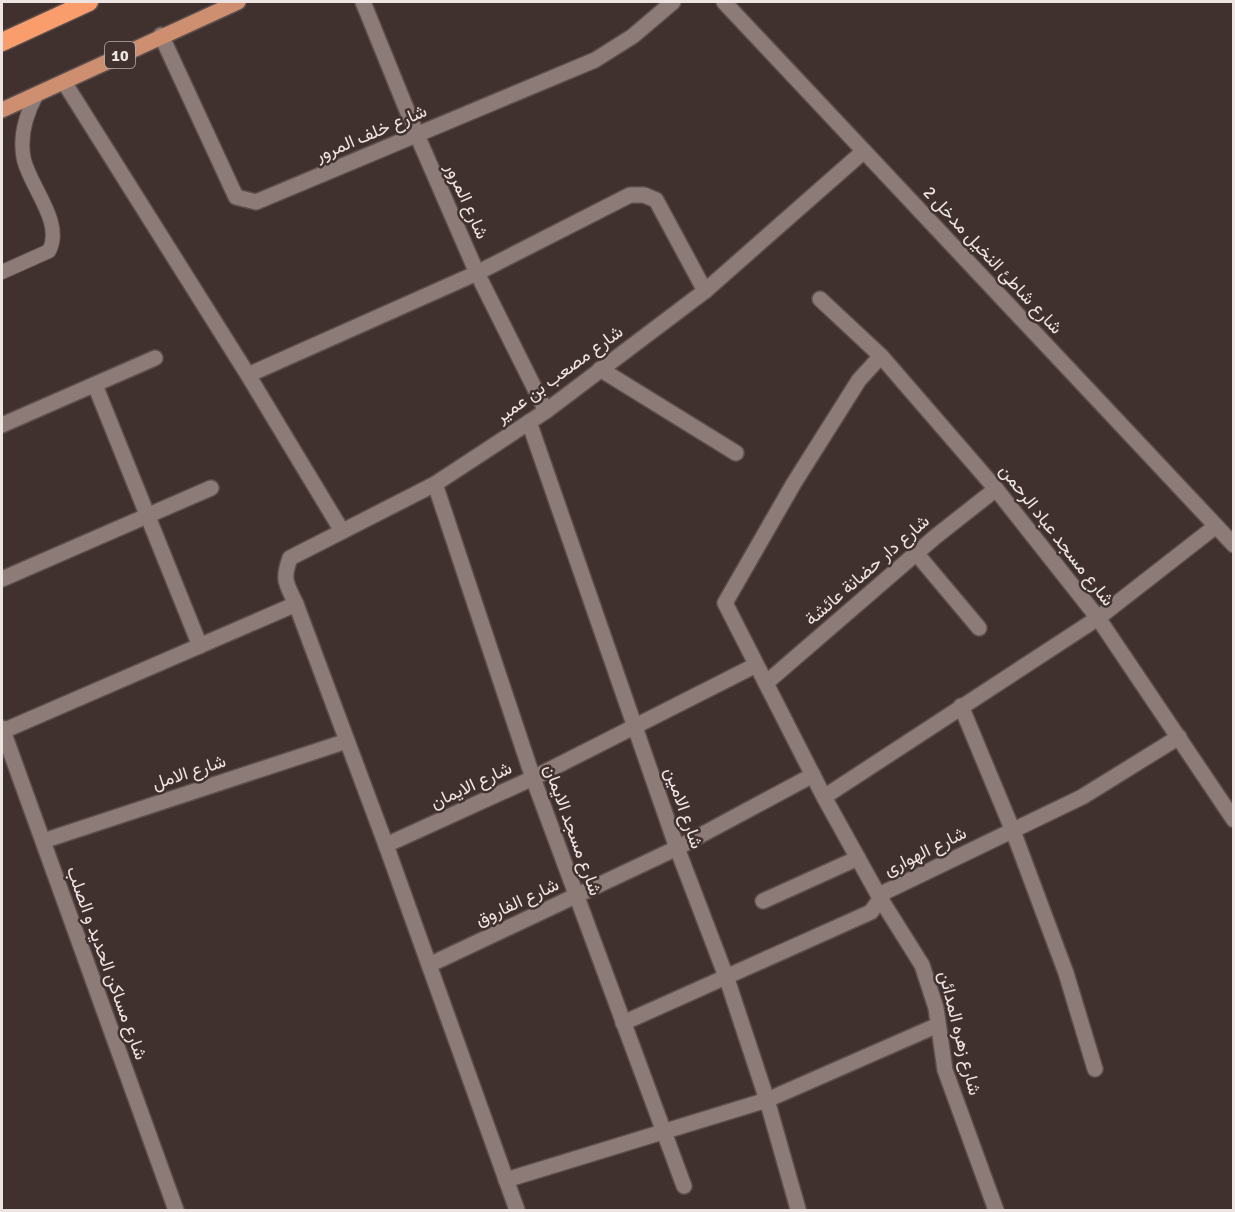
<svg xmlns="http://www.w3.org/2000/svg" width="1235" height="1212" viewBox="0 0 1235 1212" font-family="Signika,Vazirmatn,sans-serif">
	<style>
		.lines { fill: none; stroke-linecap: round; stroke-linejoin: round }
		.lane-casing { stroke: #5b4e4c; stroke-width: 16 }
		.street-casing { stroke: #5b4e4c; stroke-width: 18 }
		.primary-casing { stroke: #5b4e4c; stroke-width: 18 }
		.highway-casing { stroke: #5b4e4c; stroke-width: 21 }
		.lane { stroke: #8d7b78; stroke-width: 14 }
		.street { stroke: #8d7b78; stroke-width: 15 }
		.primary { stroke: #ce8f71; stroke-width: 15 }
		.highway { stroke: #f99d6c; stroke-width: 18 }
		.labels { text-anchor: middle; stroke-width: 5; stroke-linejoin: round; paint-order: stroke }
		.shield { fill: #40312e; stroke: #baaeac; stroke-width: 1.5 }
		.shield-label { font-size: 16px; font-weight: bold; fill: #eee4e2 }
		.street-label { font-size: 18px; fill: #eee4e2; stroke: #40312e }
	</style>
	<rect width="100%" height="100%" fill="#40312e"/>
	<g class="lines">
		<g class="lane-casing">
			<path id="lane" d="M2,272L49,251C64,223 31,188 24,160C19,137 26,114 37,94"/>
		</g>
		<g class="street-casing">
			<g id="street">
				<polyline points="363,2 417,135 477,273 546,411"/>
				<polyline points="724,2 1234,545"/>
				<polyline points="161,35 236,197 256,202 595,60 633,36 673,2"/>
				<polyline points="64,82 248,375 342,531"/>
				<polyline points="820,299 881,356 996,489 1098,618 1234,820"/>
				<polyline points="881,356 859,380 794,483 725,603 824,797 880,898 922,965 936,1008 945,1070 996,1210"/>
				<polyline points="600,369 736,453"/>
				<polyline points="248,375 477,273 630,195 644,195 656,200 705,291"/>
				<polyline points="95,385 200,646"/>
				<polyline points="529,422 677,848 727,979 767,1100 798,1209"/>
				<polyline points="2,425 155,358"/>
				<polyline points="435,484 533,778 684,1186"/>
				<polyline points="916,553 979,628"/>
				<polyline points="2,579 211,488"/>
				<polyline points="766,683 935,537 996,489"/>
				<polyline points="961,706 1013,831 1066,973 1095,1069"/>
				<polyline points="2,728 176,1210"/>
				<polyline points="3,731 296,604"/>
				<polyline points="824,797 1098,618 1216,526"/>
				<polyline points="43,841 347,741"/>
				<polyline points="386,845 533,778 756,665"/>
				<polyline points="763,901 858,858"/>
				<polyline points="429,965 677,848 813,775"/>
				<polyline points="623,1023 871,912 885,892 1082,797 1179,737"/>
				<polyline points="506,1180 767,1100 938,1025"/>
				<path d="M517,1210L386,845L296,604C286,583 282,580 290,558L435,484L546,411L705,291L864,151"/>
			</g>
		</g>
		<g class="primary-casing">
			<polyline id="primary" points="2,110 238,2"/>
		</g>
		<g class="highway-casing">
			<polyline id="highway" points="2,42 89,2"/>
		</g>
		<use href="#lane" class="lane"/>
		<use href="#street" class="street"/>
		<use href="#primary" class="primary"/>
		<use href="#highway" class="highway"/>
	</g>
	<g class="labels">
		<rect class="shield" x="105" y="42" width="30" height="26" rx="4.5"/>
		<g class="shield-label">
			<text x="120" y="61">10</text>
		</g>
		<g class="street-label">
			<text transform="translate(371 133) rotate(-23)" y="6">شارع خلف المرور</text>
			<text transform="translate(467 201) rotate(66)" y="6">شارع المرور</text>
			<text transform="translate(993 260) rotate(47)" y="6">شارع شاطئ النخيل مدخل 2</text>
			<text transform="translate(559 374) rotate(-36)" y="6">شارع مصعب بن عمير</text>
			<text transform="translate(1057 535) rotate(52)" y="6">شارع مسجد عباد الرحمن</text>
			<text transform="translate(867 570) rotate(-41)" y="6">شارع دار حضانة عائشة</text>
			<text transform="translate(189 772) rotate(-18)" y="6">شارع الامل</text>
			<text transform="translate(471 785) rotate(-25)" y="6">شارع الايمان</text>
			<text transform="translate(684 808) rotate(71)" y="6">شارع الامين</text>
			<text transform="translate(573 830) rotate(70)" y="6">شارع مسجد الايمان</text>
			<text transform="translate(925 851) rotate(-26)" y="6">شارع الهوارى</text>
			<text transform="translate(517 902) rotate(-25)" y="6">شارع الفاروق</text>
			<text transform="translate(107 963) rotate(70)" y="6">شارع مساكن الحديد و الصلب</text>
			<text transform="translate(960 1033) rotate(76)" y="6">شارع زهره المدائن</text>
		</g>
	</g>
	<rect width="1235" height="1212" fill="none" stroke="#eee4e2" stroke-width="6"/>
</svg>
